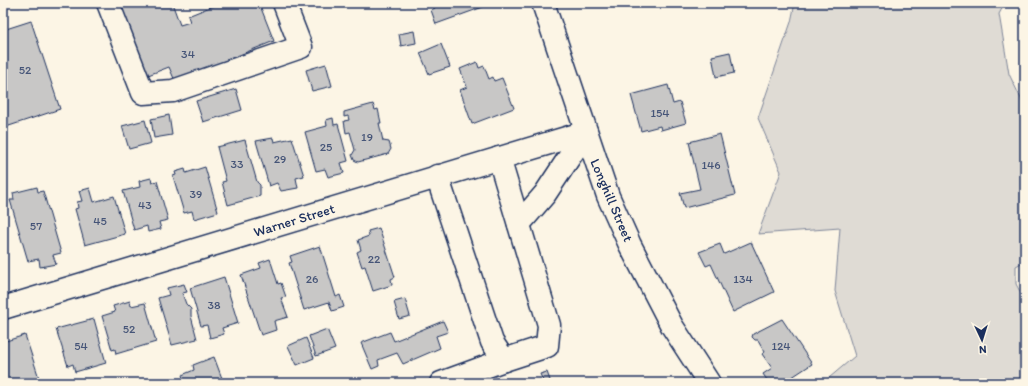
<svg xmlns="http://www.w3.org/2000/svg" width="1028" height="386" viewBox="0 0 1028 386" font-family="Itim,sans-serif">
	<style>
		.green { fill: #dfdbd4; stroke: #7d8599 }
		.building { fill: #c8c7c6; stroke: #1b2f5e }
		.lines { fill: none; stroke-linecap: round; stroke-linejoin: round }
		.minor-casing { stroke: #1b2f5e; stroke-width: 25 }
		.major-casing { stroke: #1b2f5e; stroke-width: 25 }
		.minor { stroke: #fcf5e5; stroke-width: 22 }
		.major { stroke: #fcf5e5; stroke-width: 22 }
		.labels { text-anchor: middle; stroke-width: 3.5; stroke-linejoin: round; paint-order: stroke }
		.number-label { font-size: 12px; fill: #465578 }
		.street-label { font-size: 14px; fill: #1b2f5e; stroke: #fcf5e5 }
	</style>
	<rect width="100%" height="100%" fill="#fcf5e5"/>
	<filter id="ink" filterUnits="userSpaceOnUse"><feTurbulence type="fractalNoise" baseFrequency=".025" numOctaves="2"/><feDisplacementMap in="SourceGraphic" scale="8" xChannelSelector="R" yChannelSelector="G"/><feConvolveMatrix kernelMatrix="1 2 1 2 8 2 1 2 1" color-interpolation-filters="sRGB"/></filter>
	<g filter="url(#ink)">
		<polygon class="green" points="795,3 1005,3 999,14 1009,74 1025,107 1025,261 1016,266 1016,284 1025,301 1025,383 823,383 855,356 835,291 840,228 758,234 781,172 758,118 791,22"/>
		<g class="building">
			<polygon points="115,3 172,3 180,25 190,22 188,16 220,3 259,3 274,41 175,81 169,67 143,77"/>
			<polygon points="433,3 481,3 483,7 436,24 431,10 435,8"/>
			<polygon points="31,21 60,109 3,128 3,30"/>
			<polygon points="414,31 416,43 401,46 399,34"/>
			<polygon points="441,44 450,67 429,74 420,53"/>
			<polygon points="730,52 734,73 716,77 712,56"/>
			<polygon points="477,62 479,68 484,66 489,79 493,77 494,81 502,78 514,108 472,124 460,90 467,87 460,69"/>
			<polygon points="326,64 332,86 312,91 306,70"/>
			<polygon points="668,85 673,104 680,102 686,123 661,130 660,126 641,131 631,95"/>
			<polygon points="236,89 242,110 203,122 196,101"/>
			<polygon points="373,104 375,110 378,109 381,123 379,123 383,141 389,142 391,149 388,154 358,162 354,160 352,155 355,150 350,132 346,133 344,121 349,120 348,116 344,117 344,112"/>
			<polygon points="169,115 172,135 154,138 151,119"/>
			<polygon points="333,118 334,125 338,124 348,161 341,163 344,173 328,177 325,169 316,171 305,132 327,126 326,120"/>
			<polygon points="145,120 151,143 129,149 122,126"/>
			<polygon points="720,134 735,195 684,208 680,193 700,189 689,142"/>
			<polygon points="273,138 274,142 292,138 304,176 296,178 298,188 281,191 277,183 269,186 256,141"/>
			<polygon points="245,140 257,182 260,185 260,196 228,205 222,182 226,181 217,147"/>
			<polygon points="205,167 218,212 194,219 192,211 184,213 173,176 176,175 175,172 185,169 186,173"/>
			<polygon points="151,178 152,183 157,181 168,220 159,222 161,229 148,232 147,226 134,230 123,191 140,187 139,181"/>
			<polygon points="37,187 38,192 43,191 61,253 53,255 56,264 40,267 39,259 28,261 10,200 14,200 13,193"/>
			<polygon points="90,188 94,202 114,196 125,234 85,245 75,209 78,208 77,202 82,201 79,191"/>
			<polygon points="379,228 395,277 391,279 392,285 373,291 365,266 362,267 357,252 361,250 358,240 369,236 368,231"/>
			<polygon points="751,242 774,292 733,312 711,264 706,266 699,252 720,244 724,254"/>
			<polygon points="320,246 336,297 340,295 344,307 332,311 329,302 304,310 289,263 292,262 290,256"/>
			<polygon points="270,259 278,284 281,283 286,297 281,298 288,317 274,321 276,330 261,335 241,275 261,268 259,263"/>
			<polygon points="224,277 238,323 222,328 224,334 210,338 207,325 201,326 190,288"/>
			<polygon points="184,284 187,292 182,293 186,304 191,309 191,316 197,339 172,345 158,298 169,295 167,288"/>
			<polygon points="405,299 410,316 399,319 394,302"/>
			<polygon points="130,301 131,306 145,303 156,342 116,354 115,349 112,350 102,316 115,312 113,306"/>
			<polygon points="94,319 106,363 75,372 73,364 68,366 56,329"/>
			<polygon points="782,319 812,364 783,383 769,383 763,374 772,368 762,354 765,352 758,340 755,340 752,337 753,334"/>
			<polygon points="443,321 448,332 436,336 440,348 403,364 397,353 378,360 379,366 372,369 361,343 390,332 394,341"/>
			<polygon points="327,329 335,349 316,356 309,336"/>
			<polygon points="25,335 39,378 23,383 3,383 3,342"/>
			<polygon points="306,338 314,358 297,365 288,346"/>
			<polygon points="214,357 223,381 217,383 185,383 182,375 194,370 193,365"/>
			<polygon points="547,372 551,383 544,383 540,374"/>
		</g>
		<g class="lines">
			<g class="minor-casing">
				<g id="minor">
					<polyline points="108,3 143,93 173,91 301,47 284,3"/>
					<polyline points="437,176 492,342 504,360 547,346 549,325 499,158"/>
					<polyline points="519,224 545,194 586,132"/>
					<polyline points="3,308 586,132"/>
					<polyline points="441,383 504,360"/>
				</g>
			</g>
			<g class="major-casing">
				<polyline id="major" points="543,3 608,196 630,245 672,326 709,383"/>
			</g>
			<use href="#minor" class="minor"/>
			<use href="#major" class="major"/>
		</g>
	</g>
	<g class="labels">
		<g class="number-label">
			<text x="188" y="58">34</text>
			<text x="25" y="74">52</text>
			<text x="660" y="117">154</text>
			<text x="367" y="141">19</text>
			<text x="326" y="151">25</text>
			<text x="280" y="163">29</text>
			<text x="237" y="168">33</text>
			<text x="711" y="169">146</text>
			<text x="196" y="198">39</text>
			<text x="145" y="209">43</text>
			<text x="100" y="225">45</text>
			<text x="36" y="230">57</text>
			<text x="374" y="263">22</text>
			<text x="312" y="283">26</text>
			<text x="743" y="283">134</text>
			<text x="214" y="309">38</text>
			<text x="129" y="333">52</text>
			<text x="81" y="350">54</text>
			<text x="781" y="350">124</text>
		</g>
		<g class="street-label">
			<text transform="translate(612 200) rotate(67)" y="5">Longhill Street</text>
			<text transform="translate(294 220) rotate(-17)" y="5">Warner Street</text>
		</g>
	</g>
	<rect width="1028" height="386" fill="none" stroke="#fcf5e5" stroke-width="16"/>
	<rect x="8" y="8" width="1012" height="370" fill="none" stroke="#1b2f5e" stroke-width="1.5" filter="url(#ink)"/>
	<g transform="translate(982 340) rotate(176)" stroke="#fcf5e5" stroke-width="3" paint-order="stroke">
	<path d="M0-3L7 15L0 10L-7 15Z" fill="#1b2f5e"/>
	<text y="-6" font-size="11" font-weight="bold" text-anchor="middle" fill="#1b2f5e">N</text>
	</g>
</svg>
